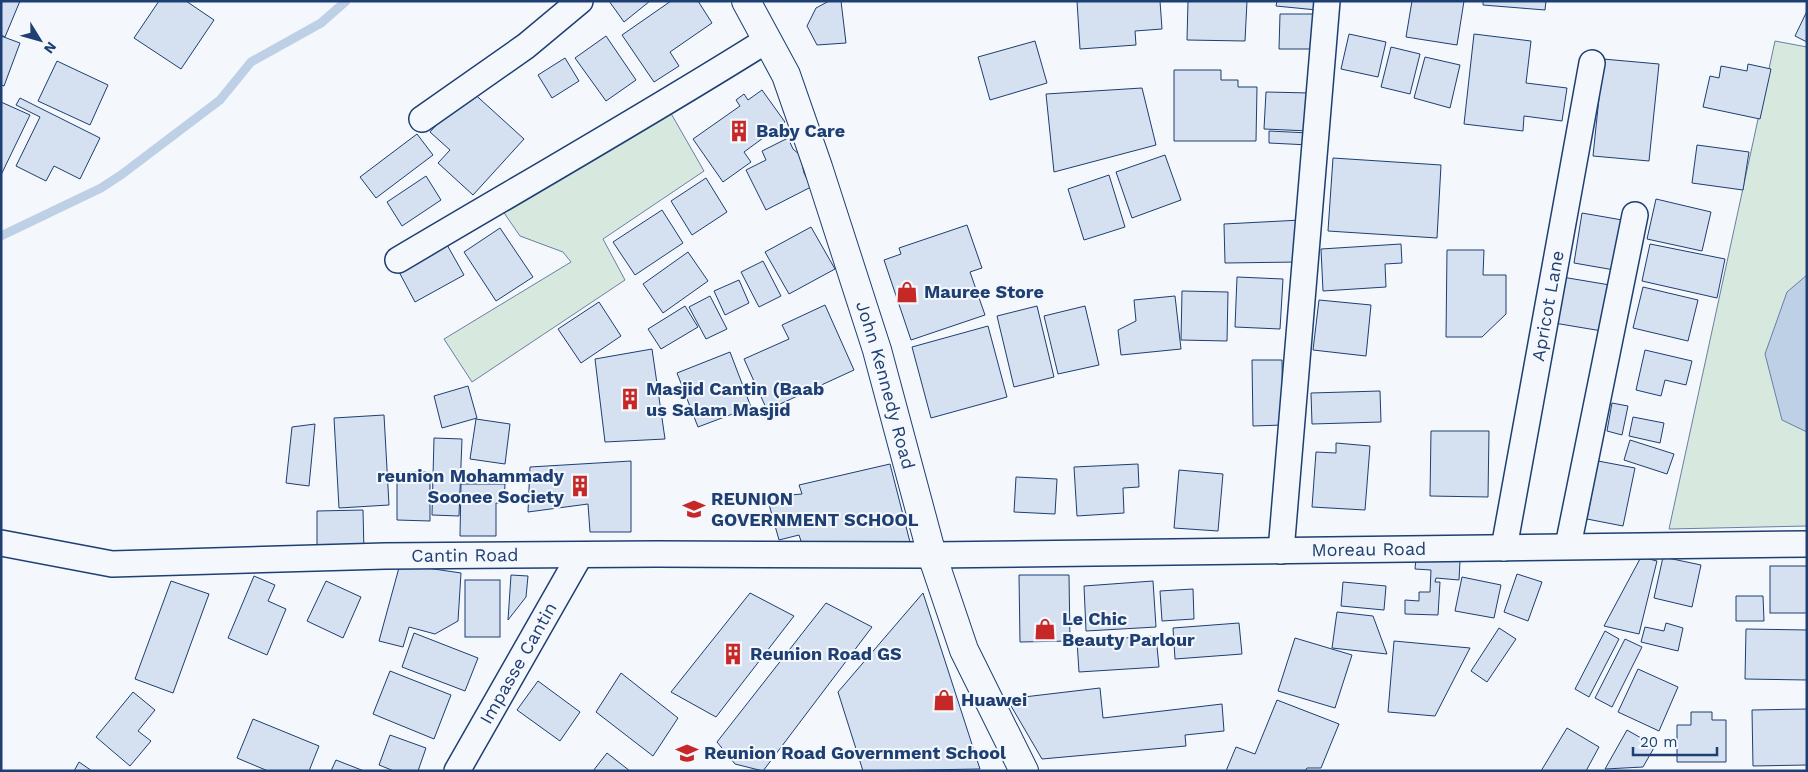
<svg xmlns="http://www.w3.org/2000/svg" width="1808" height="772" viewBox="0 0 1808 772" font-family="'Work Sans',sans-serif">
	<style>
		.green { fill: #d7e8df; stroke: #687fa3 }
		.water { fill: #bed0e5; stroke: #687fa3 }
		.lines { fill: none; stroke-linecap: round; stroke-linejoin: round }
		.stream { stroke: #bed0e5; stroke-width: 9 }
		.building { fill: #d5e0f0; stroke: #1d3f73 }
		.minor-casing { stroke: #1d3f73; stroke-width: 28 }
		.secondary-casing { stroke: #1d3f73; stroke-width: 30 }
		.minor { stroke: #f4f7fb; stroke-width: 25 }
		.secondary { stroke: #f4f7fb; stroke-width: 28 }
		.labels { text-anchor: middle; stroke-width: 4; stroke-linejoin: round; paint-order: stroke }
		.poi-label { font-size: 18px; font-weight: bold; fill: #1d3f73; stroke: #f4f7fb; text-anchor: start }
		.street-label { font-size: 18px; fill: #1d3f73; stroke: #f4f7fb }
	</style>
	<rect width="100%" height="100%" fill="#f4f7fb"/>
	<g class="green">
		<polygon points="1775,41 1807,47 1807,526 1669,529"/>
		<polygon points="665,103 704,171 603,239 625,280 472,382 444,339 571,262 563,252 520,236 500,207"/>
	</g>
	<polygon class="water" points="1807,275 1807,432 1782,420 1765,354 1787,292"/>
	<g class="lines">
		<polyline class="stream" points="1,236 101,188 121,175 220,100 251,62 321,23 346,1"/>
	</g>
	<g class="building">
		<polygon points="1,1 20,1 5,37 1,35"/>
		<polygon points="159,1 186,1 214,20 181,69 134,38"/>
		<polygon points="609,1 650,1 624,22"/>
		<polygon points="671,1 698,1 712,23 670,52 679,66 654,82 622,35"/>
		<polygon points="829,1 841,1 846,43 817,45 807,26 816,8"/>
		<polygon points="1077,1 1160,1 1162,29 1135,31 1136,45 1080,49"/>
		<polygon points="1188,1 1247,1 1245,41 1187,40"/>
		<polygon points="1277,1 1318,1 1317,10 1276,6"/>
		<polygon points="1412,1 1464,1 1457,45 1406,37"/>
		<polygon points="1483,1 1546,1 1545,10 1483,5"/>
		<polygon points="1807,11 1807,42 1795,36"/>
		<polygon points="1280,14 1320,14 1318,49 1279,49"/>
		<polygon points="1349,34 1386,42 1378,77 1341,69"/>
		<polygon points="1474,34 1531,41 1526,83 1567,88 1562,121 1524,116 1523,131 1464,124"/>
		<polygon points="1,36 20,43 4,86 1,85"/>
		<polygon points="606,36 636,80 606,101 575,58"/>
		<polygon points="1035,41 1047,83 990,100 978,57"/>
		<polygon points="1391,47 1420,54 1410,94 1381,87"/>
		<polygon points="1425,57 1460,65 1450,108 1414,98"/>
		<polygon points="565,58 579,81 552,98 538,75"/>
		<polygon points="1603,59 1659,64 1649,161 1593,156"/>
		<polygon points="57,61 108,85 90,125 38,101"/>
		<polygon points="1748,64 1771,69 1760,119 1703,107 1710,76 1719,78 1721,66 1747,71"/>
		<polygon points="1174,70 1221,70 1221,80 1238,80 1238,87 1257,87 1256,141 1174,141"/>
		<polygon points="1142,88 1156,145 1054,172 1046,94"/>
		<polygon points="469,89 524,139 473,195 438,163 450,150 430,132"/>
		<polygon points="762,90 785,122 744,152 751,162 723,182 693,139 740,106 736,100 744,94 748,100"/>
		<polygon points="1266,92 1310,93 1309,131 1264,129"/>
		<polygon points="20,98 100,138 80,179 54,166 46,181 16,166 40,117 16,105"/>
		<polygon points="1,102 30,115 1,175"/>
		<polygon points="1269,131 1309,133 1309,145 1269,143"/>
		<polygon points="417,134 433,155 376,198 360,177"/>
		<polygon points="788,138 793,149 800,155 804,173 811,187 766,210 746,170 766,160 762,151"/>
		<polygon points="1697,145 1749,152 1743,190 1692,183"/>
		<polygon points="1165,155 1181,200 1132,218 1116,172"/>
		<polygon points="1333,158 1441,165 1437,238 1328,231"/>
		<polygon points="1109,175 1125,227 1084,240 1068,189"/>
		<polygon points="426,176 441,200 402,226 387,202"/>
		<polygon points="706,178 727,212 692,235 671,201"/>
		<polygon points="1656,199 1711,212 1702,251 1647,239"/>
		<polygon points="662,210 683,243 635,275 613,242"/>
		<polygon points="1582,213 1628,221 1620,271 1574,263"/>
		<polygon points="1301,220 1299,262 1225,263 1224,224"/>
		<polygon points="967,225 982,268 970,272 985,315 911,340 884,260 901,254 899,248"/>
		<polygon points="811,227 835,269 789,294 765,252"/>
		<polygon points="500,228 533,277 496,301 464,252"/>
		<polygon points="446,243 464,275 415,302 398,270"/>
		<polygon points="1401,244 1402,263 1385,264 1386,287 1323,291 1321,249"/>
		<polygon points="1650,244 1725,259 1717,298 1642,281"/>
		<polygon points="1447,250 1484,250 1483,275 1506,275 1506,314 1482,337 1446,337"/>
		<polygon points="688,252 708,281 663,313 643,284"/>
		<polygon points="763,261 781,296 759,307 741,272"/>
		<polygon points="1237,277 1283,279 1280,329 1235,327"/>
		<polygon points="1562,277 1616,286 1608,332 1554,323"/>
		<polygon points="739,280 749,303 725,315 714,291"/>
		<polygon points="1643,287 1698,300 1688,341 1633,328"/>
		<polygon points="1182,291 1228,292 1227,341 1181,340"/>
		<polygon points="710,296 727,329 706,339 689,307"/>
		<polygon points="1175,296 1181,349 1121,355 1118,330 1136,321 1134,300"/>
		<polygon points="1319,300 1371,305 1366,356 1313,350"/>
		<polygon points="599,302 621,336 581,363 558,329"/>
		<polygon points="825,305 854,370 767,410 744,359 789,339 782,325"/>
		<polygon points="685,306 698,327 661,349 648,329"/>
		<polygon points="1037,306 1054,377 1014,387 997,316"/>
		<polygon points="1085,306 1099,365 1058,374 1044,316"/>
		<polygon points="988,326 1007,397 931,418 912,347"/>
		<polygon points="652,349 665,439 605,442 595,359"/>
		<polygon points="1645,350 1692,361 1686,385 1665,380 1661,396 1636,390"/>
		<polygon points="730,352 751,407 698,427 677,373"/>
		<polygon points="1252,360 1282,360 1283,425 1253,426"/>
		<polygon points="468,386 477,418 442,428 434,396"/>
		<polygon points="1380,391 1381,422 1312,424 1311,393"/>
		<polygon points="1612,403 1628,406 1622,435 1607,431"/>
		<polygon points="384,415 389,505 339,508 334,418"/>
		<polygon points="1633,417 1664,423 1660,443 1629,436"/>
		<polygon points="476,419 510,424 505,464 470,459"/>
		<polygon points="315,424 309,486 286,483 292,427"/>
		<polygon points="1431,431 1489,431 1488,497 1430,496"/>
		<polygon points="434,438 462,439 459,516 432,515"/>
		<polygon points="1630,440 1674,454 1667,474 1624,460"/>
		<polygon points="1336,443 1370,446 1365,510 1312,507 1316,452 1336,453"/>
		<polygon points="631,461 631,532 590,532 588,504 528,512 530,467"/>
		<polygon points="1598,461 1635,468 1623,526 1587,519"/>
		<polygon points="890,464 911,546 803,547 799,535 779,540 767,497 802,494 799,485"/>
		<polygon points="1138,464 1139,487 1123,488 1124,513 1077,516 1074,467"/>
		<polygon points="1179,470 1223,474 1218,531 1174,528"/>
		<polygon points="397,472 430,472 430,521 397,520"/>
		<polygon points="1016,477 1057,479 1055,514 1014,512"/>
		<polygon points="461,484 505,484 504,503 496,503 496,536 460,536"/>
		<polygon points="363,510 364,552 317,554 317,511"/>
		<polygon points="1641,557 1657,561 1639,634 1604,626"/>
		<polygon points="1663,557 1701,565 1692,607 1654,598"/>
		<polygon points="1416,558 1460,561 1459,580 1436,578 1435,582 1440,582 1438,615 1405,614 1405,600 1419,601 1419,592 1430,592 1431,570 1415,569"/>
		<polygon points="400,564 461,573 458,621 435,634 409,627 403,647 379,641"/>
		<rect x="1770" y="566" width="37" height="47"/>
		<polygon points="1517,574 1542,582 1528,621 1504,612"/>
		<polygon points="511,575 528,576 526,597 508,620"/>
		<polygon points="1019,575 1069,575 1070,641 1020,642"/>
		<polygon points="254,576 275,585 268,601 286,609 267,655 228,638"/>
		<polygon points="1462,577 1501,585 1494,618 1455,611"/>
		<rect x="465" y="580" width="35" height="57"/>
		<polygon points="171,581 209,594 173,693 135,679"/>
		<polygon points="326,581 361,597 343,638 307,621"/>
		<polygon points="1153,581 1156,627 1086,631 1084,586"/>
		<polygon points="1343,582 1386,586 1384,610 1341,606"/>
		<polygon points="1193,589 1194,619 1162,621 1160,591"/>
		<polygon points="750,593 794,616 716,717 671,692"/>
		<polygon points="923,593 980,769 863,771 838,692"/>
		<polygon points="1736,596 1763,596 1764,621 1736,621"/>
		<polygon points="826,603 872,627 763,771 735,764 717,742"/>
		<polygon points="1337,612 1373,616 1387,654 1332,648"/>
		<polygon points="1239,623 1242,654 1175,659 1173,628"/>
		<polygon points="1666,623 1683,628 1678,651 1641,642 1645,627 1664,631"/>
		<polygon points="1499,628 1516,639 1487,682 1471,671"/>
		<polygon points="1746,629 1807,630 1807,680 1745,679"/>
		<polygon points="1605,631 1619,639 1589,697 1575,689"/>
		<polygon points="414,633 478,658 465,691 402,667"/>
		<polygon points="1156,636 1159,667 1079,672 1077,641"/>
		<polygon points="1295,638 1352,655 1335,708 1278,691"/>
		<polygon points="1625,639 1642,647 1612,707 1595,698"/>
		<polygon points="1394,641 1470,648 1435,716 1388,712"/>
		<polygon points="1638,669 1678,687 1659,731 1618,712"/>
		<polygon points="390,671 451,695 434,739 373,714"/>
		<polygon points="621,673 678,718 653,756 596,712"/>
		<polygon points="538,681 580,712 560,741 517,710"/>
		<polygon points="1100,688 1103,718 1222,704 1224,731 1185,735 1186,746 1042,759 1007,699"/>
		<polygon points="133,692 155,710 138,731 151,741 130,766 96,737"/>
		<polygon points="1277,700 1339,724 1321,768 1307,768 1305,771 1226,771 1236,747 1255,754"/>
		<polygon points="1807,709 1807,765 1753,766 1752,710"/>
		<polygon points="1691,712 1712,712 1712,720 1726,720 1726,762 1677,762 1677,725 1691,725"/>
		<polygon points="253,719 319,746 309,771 268,771 237,758"/>
		<polygon points="1567,728 1599,747 1586,771 1541,771"/>
		<polygon points="1627,730 1655,746 1643,767 1605,769"/>
		<polygon points="390,735 426,748 418,771 394,771 379,765"/>
		<polygon points="607,753 630,771 593,771"/>
		<polygon points="336,760 364,771 331,771"/>
		<polygon points="79,762 92,771 74,771"/>
	</g>
	<g class="lines">
		<g class="minor-casing">
			<g id="minor">
				<polyline points="422,119 526,46 580,1"/>
				<path d="M398,260C521,187 646,116 767,40"/>
				<path id="s1" d="M1,543L112,564L385,556L657,554L932,555L1807,544"/>
				<polyline points="1568,546 1635,215"/>
				<path id="s2" d="M1504,548L1592,63"/>
				<polyline points="1281,551 1327,1"/>
				<path id="s3" d="M457,771L580,555"/>
			</g>
		</g>
		<g class="secondary-casing">
			<g id="secondary">
				<path id="s4" d="M746,1L786,75L818,167L877,350L932,555L964,650L1024,771"/>
			</g>
		</g>
		<use href="#minor" class="minor"/>
		<use href="#secondary" class="secondary"/>
	</g>
	<defs>
		<g id="building-bare" transform="scale(1.725)"><path d="M-4-6H4V6H1V3H-1V6H-4ZM-2.5-4.3h1.7v1.8h-1.7ZM.8-4.3h1.7v1.8H.8ZM-2.5-1h1.7V.8h-1.7ZM.8-1h1.7V.8H.8Z" fill="#c62828" stroke="#f4f7fb" stroke-width="2.5" paint-order="stroke"/></g>
		<g id="shop-bare" transform="scale(1.725)"><path d="M-5-2.5h2.3a2.7 3.5 0 0 1 5.4 0H5L5.5 6h-11ZM-1.5-2.5h3a1.5 2.3 0 0 0-3 0Z" fill="#c62828" stroke="#f4f7fb" stroke-width="2.5" paint-order="stroke"/></g>
		<g id="school-bare" transform="scale(1.725)"><path d="M0-5L7-2L0 1L-7-2ZM-4 1L0 2.5L4 1V4Q0 6-4 4Z" fill="#c62828" stroke="#f4f7fb" stroke-width="2.5" paint-order="stroke"/></g>
	</defs>
	<g fill-rule="evenodd">
		<use href="#building-bare" x="739" y="131"/>
		<use href="#shop-bare" x="907" y="292"/>
		<use href="#building-bare" x="630" y="399"/>
		<use href="#building-bare" x="580" y="486"/>
		<use href="#school-bare" x="694" y="509"/>
		<use href="#shop-bare" x="1045" y="629"/>
		<use href="#building-bare" x="733" y="654"/>
		<use href="#shop-bare" x="944" y="700"/>
		<use href="#school-bare" x="687" y="753"/>
	</g>
	<g class="labels">
		<g class="poi-label">
			<text x="756" y="137">Baby Care</text>
			<text x="924" y="298">Mauree Store</text>
			<text x="646" y="395">Masjid Cantin (Baab<tspan x="646" dy="21">us Salam Masjid</tspan></text>
			<text x="564" y="482" text-anchor="end">reunion Mohammady<tspan x="564" dy="21">Soonee Society</tspan></text>
			<text x="711" y="505">REUNION<tspan x="711" dy="21">GOVERNMENT SCHOOL</tspan></text>
			<text x="1062" y="625">Le Chic<tspan x="1062" dy="21">Beauty Parlour</tspan></text>
			<text x="750" y="660">Reunion Road GS</text>
			<text x="961" y="706">Huawei</text>
			<text x="704" y="759">Reunion Road Government School</text>
		</g>
		<g class="street-label">
			<text dy="6" stroke="none"><textPath href="#s2" startOffset="246">Apricot Lane</textPath></text>
			<text dy="6" stroke="none"><textPath href="#s4" startOffset="410">John Kennedy Road</textPath></text>
			<text dy="6" stroke="none"><textPath href="#s1" startOffset="1370">Moreau Road</textPath></text>
			<text dy="6" stroke="none"><textPath href="#s1" startOffset="466">Cantin Road</textPath></text>
			<text dy="6" stroke="none"><textPath href="#s3" startOffset="124">Impasse Cantin</textPath></text>
		</g>
	</g>
	<rect width="1808" height="772" fill="none" stroke="#1d3f73" stroke-width="5"/>
	<g transform="translate(40 40) rotate(127)" stroke="#f4f7fb" stroke-width="4" paint-order="stroke">
	<path d="M0-4L9 19L0 12L-9 19Z" fill="#1d3f73"/>
	<text y="-8" font-size="14" font-weight="bold" text-anchor="middle" fill="#1d3f73">N</text>
	</g>
	<path d="M1633 747v8h84v-8" fill="none" stroke="#1d3f73" stroke-width="2.5"/>
	<text x="1640" y="747" font-size="15" fill="#1d3f73" stroke="#f4f7fb" stroke-width="4" paint-order="stroke">20 m</text>
</svg>
